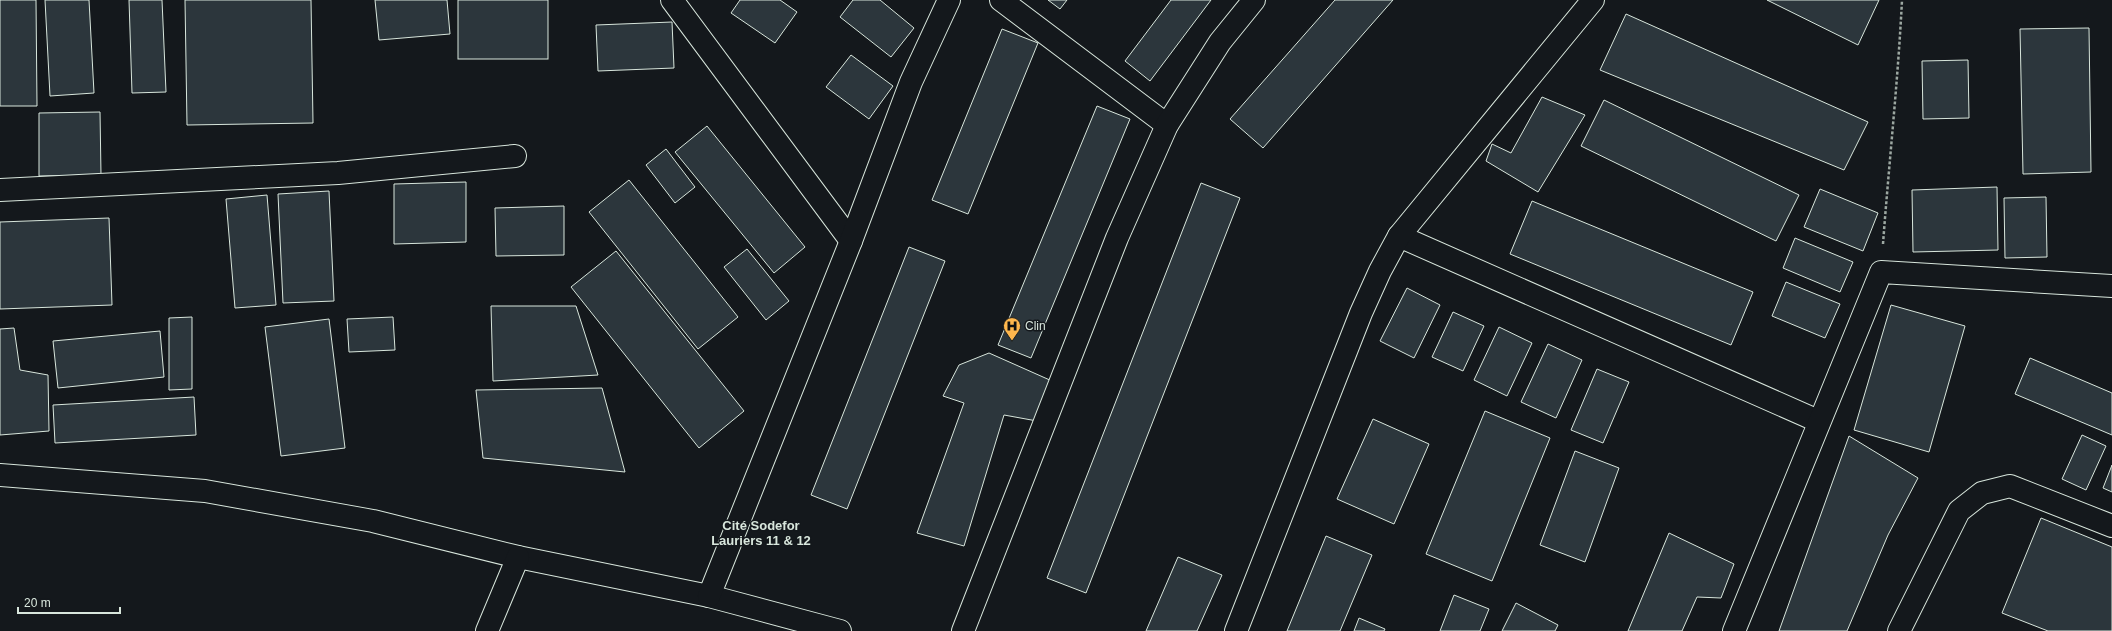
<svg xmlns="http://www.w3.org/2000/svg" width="2112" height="631" viewBox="0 0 2112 631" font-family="Helvetica,sans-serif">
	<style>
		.building { fill: #2c363c; stroke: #d8e6dc }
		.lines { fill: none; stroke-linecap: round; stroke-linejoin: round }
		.street-casing { stroke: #d8e6dc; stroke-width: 24 }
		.path { stroke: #9da8a2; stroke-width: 2.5; stroke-dasharray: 3 2; stroke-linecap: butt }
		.street { stroke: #14181c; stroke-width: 22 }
		.labels { text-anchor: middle; stroke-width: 3; stroke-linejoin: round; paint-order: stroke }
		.poi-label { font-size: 12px; fill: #d8e6dc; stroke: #14181c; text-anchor: start }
		.neighbourhood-label { font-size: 13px; font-weight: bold; fill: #d8e6dc; stroke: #14181c }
	</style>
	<rect width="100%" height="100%" fill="#14181c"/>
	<g class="building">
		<polygon points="0,0 36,0 37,106 0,106"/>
		<polygon points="45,0 89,0 94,93 50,96"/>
		<polygon points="129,0 162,0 166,92 132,93"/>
		<polygon points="185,0 311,0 313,123 187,125"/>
		<polygon points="375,0 447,0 450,34 379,40"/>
		<rect x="458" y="0" width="90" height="59"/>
		<polygon points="740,0 780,0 797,12 775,43 731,13"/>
		<polygon points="853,0 880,0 914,28 891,57 840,17"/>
		<polygon points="1048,0 1067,0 1060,9"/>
		<polygon points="1171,0 1211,0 1150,81 1125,61"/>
		<polygon points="1335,0 1393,0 1263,148 1230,119"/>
		<polygon points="1767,0 1879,0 1858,45"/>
		<polygon points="1626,14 1868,122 1844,170 1600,70"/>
		<polygon points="672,22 674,68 598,71 596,25"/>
		<polygon points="2089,28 2091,172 2023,174 2020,29"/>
		<polygon points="1002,29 1038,43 968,214 932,200"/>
		<polygon points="851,55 893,86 869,119 826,87"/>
		<polygon points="1968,60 1969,118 1923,119 1922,61"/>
		<polygon points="1542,97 1585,115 1538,192 1486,161 1492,144 1511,153"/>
		<polygon points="1604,100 1799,195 1776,241 1581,146"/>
		<polygon points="1097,106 1130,119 1031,358 998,345"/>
		<polygon points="100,112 101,175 39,176 39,113"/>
		<polygon points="707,126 805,247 774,273 675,152"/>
		<polygon points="666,149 695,187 675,203 646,165"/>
		<polygon points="629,180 738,317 698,349 589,212"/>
		<polygon points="466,182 466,242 394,244 394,184"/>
		<polygon points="1201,183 1240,198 1086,593 1047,578"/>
		<polygon points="1997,187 1998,250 1913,252 1912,190"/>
		<polygon points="1820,189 1878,213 1863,251 1804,227"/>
		<polygon points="329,191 334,301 283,303 278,194"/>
		<polygon points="267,195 276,305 235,308 226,199"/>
		<polygon points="2046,197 2047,257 2005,258 2004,198"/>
		<polygon points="1532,201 1753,292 1731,345 1510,254"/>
		<polygon points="564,206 564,255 496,256 495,208"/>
		<polygon points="109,218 112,305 0,309 0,222"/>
		<polygon points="1795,238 1853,262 1840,292 1783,268"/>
		<polygon points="909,247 945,261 847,509 811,495"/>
		<polygon points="747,249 789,301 766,320 724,267"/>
		<polygon points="616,251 744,411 699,448 571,287"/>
		<polygon points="1786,282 1840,304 1825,338 1772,316"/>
		<polygon points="1407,288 1440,305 1414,358 1380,341"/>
		<polygon points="1891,305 1965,326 1929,452 1854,430"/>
		<polygon points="491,306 576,306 598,375 493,381"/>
		<polygon points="1453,312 1484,326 1463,371 1432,357"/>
		<polygon points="192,317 192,389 169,390 169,318"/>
		<polygon points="393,317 395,350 349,352 347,319"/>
		<polygon points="329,319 345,448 281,456 265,327"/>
		<polygon points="1499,327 1532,343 1507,396 1474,380"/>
		<polygon points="14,328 20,370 48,375 49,431 0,435 0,329"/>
		<polygon points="160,331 164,377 58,388 53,341"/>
		<polygon points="1548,344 1582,360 1556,418 1521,402"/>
		<polygon points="989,353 1052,381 1037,421 1004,415 964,546 917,533 964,403 943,396 959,365"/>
		<polygon points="2030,358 2112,393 2112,435 2015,394"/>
		<polygon points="1597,369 1629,382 1603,443 1571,430"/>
		<polygon points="602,388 625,472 483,458 476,390"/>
		<polygon points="194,397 196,435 55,443 53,405"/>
		<polygon points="1485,411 1550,438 1492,581 1426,554"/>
		<polygon points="1373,419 1429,444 1394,524 1337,499"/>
		<polygon points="2082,435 2106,446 2086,490 2062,479"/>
		<polygon points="1849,436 1918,478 1888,535 1847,631 1779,631"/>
		<polygon points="1575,451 1619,468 1585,562 1540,545"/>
		<polygon points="2112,465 2112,492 2103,488"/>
		<polygon points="2041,518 2112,547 2112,631 2048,631 2002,613"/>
		<polygon points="1669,533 1734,564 1721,598 1697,597 1682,631 1628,631"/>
		<polygon points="1326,536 1372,555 1340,631 1287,631"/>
		<polygon points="1178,557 1222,575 1197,631 1146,631"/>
		<polygon points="1454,595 1489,609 1480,631 1440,631"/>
		<polygon points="1516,603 1558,625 1555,631 1502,631"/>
		<polygon points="1359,618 1385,629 1384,631 1354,631"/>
	</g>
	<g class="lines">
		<g class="street-casing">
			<g id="street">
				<polyline points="672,0 851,241"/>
				<polyline points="1001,0 1167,125"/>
				<polyline points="0,190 338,173 515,156"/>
				<polyline points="1399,236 1818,421"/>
				<polyline points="0,475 205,491 373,521 518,557 709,596 840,631"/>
				<polyline points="709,596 851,241 911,82 949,0"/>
				<polyline points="487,631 518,557"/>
				<polyline points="963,631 1117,238 1167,125 1220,42 1254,0"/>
				<polyline points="1236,631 1361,313 1380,271 1399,236 1593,0"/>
				<polyline points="1734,631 1881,272 2112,286"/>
				<polyline points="1899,631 1959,511 1982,493 2010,486 2112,526"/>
			</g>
		</g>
		<path class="path" d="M1883,244C1889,163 1898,81 1902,0"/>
		<use href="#street" class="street"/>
	</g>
	<defs>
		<g id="hospital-pin" transform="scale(0.9)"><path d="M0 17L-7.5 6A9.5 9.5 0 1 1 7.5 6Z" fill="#ffb74d" stroke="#14181c"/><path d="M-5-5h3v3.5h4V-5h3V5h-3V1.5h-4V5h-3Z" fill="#111"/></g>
	</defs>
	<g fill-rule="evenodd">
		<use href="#hospital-pin" x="1012" y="326"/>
	</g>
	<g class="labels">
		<g class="poi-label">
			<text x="1025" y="330">Clin</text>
		</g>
		<g class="neighbourhood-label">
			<text x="761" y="530">Cité Sodefor<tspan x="761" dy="15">Lauriers 11 &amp; 12</tspan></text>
		</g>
	</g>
	<path d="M18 607v6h102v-6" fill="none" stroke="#d8e6dc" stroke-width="2"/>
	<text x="24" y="607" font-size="12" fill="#d8e6dc" stroke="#14181c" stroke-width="3" paint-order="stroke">20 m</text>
</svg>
